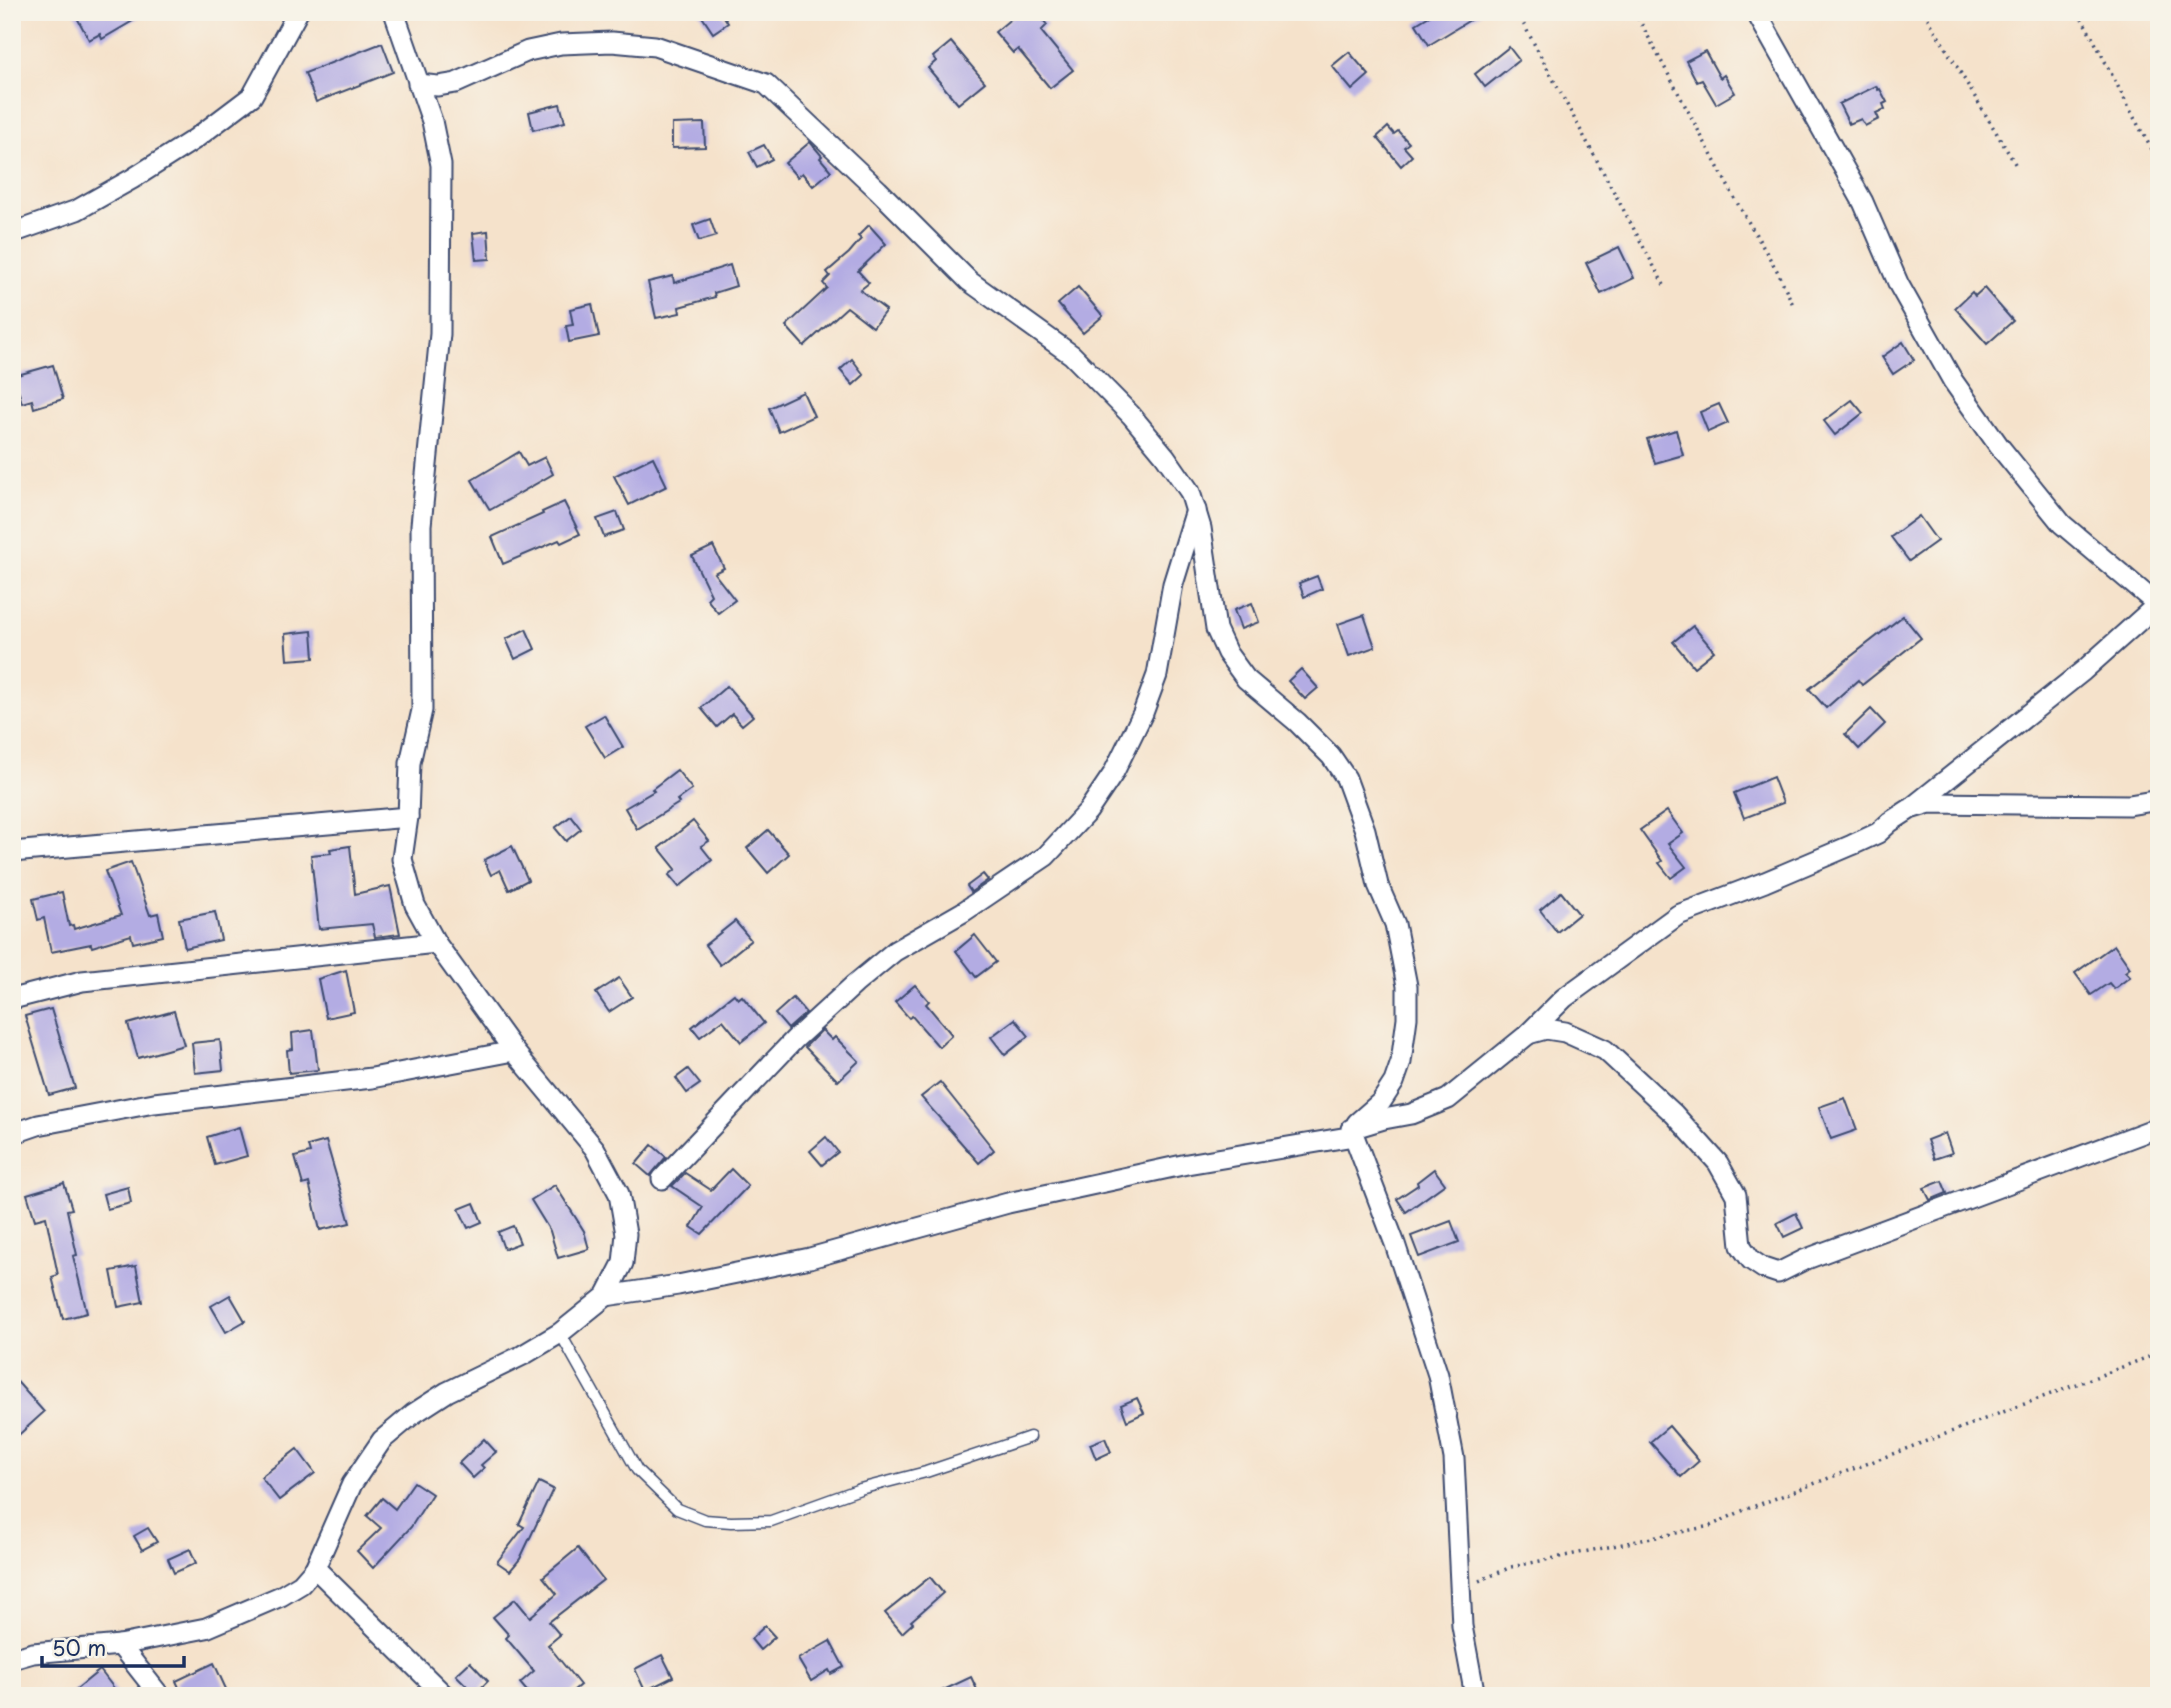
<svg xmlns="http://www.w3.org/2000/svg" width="2171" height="1708" viewBox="0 0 2171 1708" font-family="'Playpen Sans',sans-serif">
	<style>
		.building { fill: #b3ace3 }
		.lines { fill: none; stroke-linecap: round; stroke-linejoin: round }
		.lane-casing { stroke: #3c4a6e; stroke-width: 13 }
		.street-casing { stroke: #3c4a6e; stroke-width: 23 }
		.path { stroke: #3c4a6e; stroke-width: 3.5; stroke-dasharray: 2 5; stroke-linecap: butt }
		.lane { stroke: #fff; stroke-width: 10 }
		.street { stroke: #fff; stroke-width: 19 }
	</style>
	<rect width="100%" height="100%" fill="#f7f3e8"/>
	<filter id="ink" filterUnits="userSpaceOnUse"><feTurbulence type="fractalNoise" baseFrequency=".0143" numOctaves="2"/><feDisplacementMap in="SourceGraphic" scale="14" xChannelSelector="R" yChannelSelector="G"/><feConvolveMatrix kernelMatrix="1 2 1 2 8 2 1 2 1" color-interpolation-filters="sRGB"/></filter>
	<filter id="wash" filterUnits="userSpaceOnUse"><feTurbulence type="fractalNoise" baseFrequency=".00686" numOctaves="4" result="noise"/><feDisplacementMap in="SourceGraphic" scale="28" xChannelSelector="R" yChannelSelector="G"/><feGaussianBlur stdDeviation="1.57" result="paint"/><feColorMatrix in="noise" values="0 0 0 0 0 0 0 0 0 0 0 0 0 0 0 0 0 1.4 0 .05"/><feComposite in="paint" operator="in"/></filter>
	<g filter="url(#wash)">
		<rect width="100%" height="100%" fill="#f5e2cb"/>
		<g id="blocks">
			<g class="building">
				<polygon points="74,12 148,12 102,39 100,34 89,40"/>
				<polygon points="699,12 721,12 728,23 713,33"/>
				<polygon points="1019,12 1037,12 1047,25 1041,31 1073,70 1050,88 1018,49 1013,53 995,32"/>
				<polygon points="1436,12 1483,12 1429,45 1416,24"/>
				<polygon points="951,42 985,82 958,104 928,68 936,61 933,57"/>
				<polygon points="382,43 393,72 316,102 305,73"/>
				<polygon points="1509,47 1519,60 1485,87 1475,74"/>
				<polygon points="1705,51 1720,78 1724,75 1735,93 1716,104 1702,80 1697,82 1686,61"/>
				<polygon points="1349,52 1369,75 1352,90 1332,66"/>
				<polygon points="1876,86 1878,90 1880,89 1887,102 1883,104 1885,109 1876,113 1879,119 1865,126 1861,119 1849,124 1839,104"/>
				<polygon points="560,104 565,122 533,130 529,112"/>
				<polygon points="704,123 705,147 672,148 672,124"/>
				<polygon points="1388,127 1394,134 1398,131 1409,143 1404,147 1412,156 1401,166 1377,137"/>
				<polygon points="810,142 822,156 820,158 831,171 813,186 802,173 797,177 785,163"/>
				<polygon points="764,145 772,159 757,167 749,152"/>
				<polygon points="710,219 716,236 699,241 693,225"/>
				<polygon points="869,225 886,244 858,271 869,283 860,290 886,310 873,327 847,307 804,346 786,326 827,288 823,283 830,276 827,272 849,253 861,239 858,236"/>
				<polygon points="488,231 490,259 476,260 473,233"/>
				<polygon points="1619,247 1634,278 1601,294 1586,263"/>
				<polygon points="730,265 736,286 714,293 715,297 679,307 680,313 656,318 648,282 673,276 674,283"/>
				<polygon points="1078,287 1103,316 1083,333 1058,304"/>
				<polygon points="1984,288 2013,321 1987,344 1955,308 1972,292 1975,296"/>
				<polygon points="592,304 599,336 569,342 566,326 573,325 570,309"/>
				<polygon points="1903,342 1914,360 1893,374 1882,357"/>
				<polygon points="852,359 864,375 853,385 840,370"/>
				<polygon points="53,365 63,399 34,408 32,400 22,403 14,376"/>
				<polygon points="803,392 814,416 779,432 769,408"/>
				<polygon points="1852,400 1863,413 1835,435 1824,421"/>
				<polygon points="1719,404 1728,423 1708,432 1700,412"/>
				<polygon points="1676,430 1683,455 1655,463 1647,439"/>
				<polygon points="519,452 527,466 545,457 553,474 490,510 472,480"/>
				<polygon points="653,457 667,486 629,505 614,476"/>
				<polygon points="564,502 580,534 561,543 559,540 503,564 492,537 543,514 542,512"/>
				<polygon points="617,512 624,530 604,537 597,519"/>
				<polygon points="1919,516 1937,541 1909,561 1891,537"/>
				<polygon points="713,546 724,568 714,573 735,600 718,613 707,599 711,595 692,556"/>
				<polygon points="1317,576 1322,589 1304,597 1299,583"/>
				<polygon points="1252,603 1259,622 1241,629 1234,610"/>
				<polygon points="1364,615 1375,647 1349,656 1338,624"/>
				<polygon points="1903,616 1921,638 1862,685 1858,680 1826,708 1809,689"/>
				<polygon points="1693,626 1714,651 1694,667 1673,642"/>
				<polygon points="526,629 535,649 515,659 506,639"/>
				<polygon points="312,631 314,658 287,660 285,634"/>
				<polygon points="1301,669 1318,688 1305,699 1288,681"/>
				<polygon points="727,686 753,716 742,725 732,714 717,727 701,708"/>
				<polygon points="1871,709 1885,724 1859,749 1845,734"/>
				<polygon points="604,715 623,747 605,758 585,726"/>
				<polygon points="677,770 692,789 677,800 679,803 637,829 625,808 654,791 652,789"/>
				<polygon points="1773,777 1783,803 1744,818 1734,793"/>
				<polygon points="1667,811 1683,833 1668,844 1686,867 1671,878 1659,863 1662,861 1640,830"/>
				<polygon points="571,816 581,829 566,841 555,828"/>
				<polygon points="693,821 709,841 701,846 712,860 679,887 669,875 676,869 659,848"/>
				<polygon points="768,830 789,854 768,873 747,848"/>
				<polygon points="350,846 355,894 390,886 400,934 375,937 372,924 319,929 311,855 331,853 330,849"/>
				<polygon points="512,846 528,880 509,890 500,870 491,875 484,860"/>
				<polygon points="131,862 150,915 158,913 163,936 133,943 131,935 92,947 91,944 51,952 44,918 38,920 33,899 62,892 69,926 73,925 74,929 121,915 105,871"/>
				<polygon points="983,874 988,880 971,892 967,886"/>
				<polygon points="1561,892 1579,914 1557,932 1540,910"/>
				<polygon points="215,912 221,940 185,948 179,919"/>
				<polygon points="735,921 751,940 720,965 705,945"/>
				<polygon points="975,935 996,962 976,977 956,951"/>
				<polygon points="2114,945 2130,968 2125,972 2130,977 2114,989 2109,983 2091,995 2075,973"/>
				<polygon points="346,970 354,1012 326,1018 318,979"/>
				<polygon points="619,978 632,997 609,1012 596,993"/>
				<polygon points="915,985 929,1001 926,1004 952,1035 939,1047 912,1016 909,1018 895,1002"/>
				<polygon points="734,994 738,999 742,996 764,1023 741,1042 723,1020 700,1037 692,1027"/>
				<polygon points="793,998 806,1013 788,1029 775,1014"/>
				<polygon points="51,1009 75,1088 49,1095 25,1016"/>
				<polygon points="174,1011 184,1045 138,1058 128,1024"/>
				<polygon points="1015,1019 1029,1036 1005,1055 991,1037"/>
				<polygon points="313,1030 318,1070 289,1073 287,1050 293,1049 292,1033"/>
				<polygon points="822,1030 832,1040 835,1037 859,1061 838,1081 805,1047"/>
				<polygon points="220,1040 223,1070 195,1073 192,1043"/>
				<polygon points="688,1069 700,1084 687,1093 676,1078"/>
				<polygon points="940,1082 994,1150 979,1163 921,1097"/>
				<polygon points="1845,1098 1857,1130 1831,1139 1819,1107"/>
				<polygon points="239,1127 247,1156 215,1165 207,1137"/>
				<polygon points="1945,1133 1952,1153 1934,1159 1927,1140"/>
				<polygon points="826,1137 838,1152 822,1165 810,1151"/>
				<polygon points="326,1141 350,1223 320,1230 309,1183 303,1185 295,1157 310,1153 308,1146"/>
				<polygon points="652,1145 666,1157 650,1176 636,1164"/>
				<polygon points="731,1169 748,1186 702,1234 691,1227 703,1207 672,1186 685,1173 711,1190"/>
				<polygon points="1434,1169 1445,1184 1406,1212 1397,1199 1418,1185 1417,1182"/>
				<polygon points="1942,1181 1947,1193 1930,1200 1924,1188"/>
				<polygon points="64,1183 72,1209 67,1210 77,1255 73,1256 87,1313 63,1319 52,1277 58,1275 46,1217 35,1220 27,1194"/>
				<polygon points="555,1185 584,1231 589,1249 558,1258 550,1231 531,1200"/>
				<polygon points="128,1187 131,1203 107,1209 103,1194"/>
				<polygon points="474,1203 482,1222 468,1228 459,1209"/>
				<polygon points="1796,1213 1803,1228 1784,1237 1777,1223"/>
				<polygon points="1451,1221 1459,1242 1419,1257 1411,1236"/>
				<polygon points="513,1226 520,1243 504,1249 498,1232"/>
				<polygon points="136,1266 143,1302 118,1307 111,1271"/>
				<polygon points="230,1295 245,1321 226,1332 211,1306"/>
				<polygon points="12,1376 44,1412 12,1441"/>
				<polygon points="1137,1398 1144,1413 1127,1421 1121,1405"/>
				<polygon points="1669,1426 1699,1461 1681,1477 1650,1442"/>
				<polygon points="1105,1438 1111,1452 1096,1459 1090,1444"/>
				<polygon points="484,1439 496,1452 481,1465 484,1468 473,1478 459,1463"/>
				<polygon points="297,1449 315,1473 279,1500 261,1477"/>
				<polygon points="414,1482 432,1494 411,1527 373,1568 357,1551 381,1528 367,1516 382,1498 395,1509"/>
				<polygon points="539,1482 553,1489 520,1559 510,1571 497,1562 524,1527 519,1524"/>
				<polygon points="148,1528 157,1542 142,1550 134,1536"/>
				<polygon points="578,1548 603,1580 549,1622 560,1635 548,1645 580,1685 567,1696 531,1696 520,1683 534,1671 506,1638 509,1635 493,1617 515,1599 530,1617 557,1594 543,1577"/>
				<polygon points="190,1549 196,1563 174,1573 168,1559"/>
				<polygon points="930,1577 943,1593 911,1621 913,1623 902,1633 885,1613"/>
				<polygon points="765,1626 775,1637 760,1650 751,1639"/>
				<polygon points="830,1641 844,1667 831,1674 829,1670 811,1681 798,1659"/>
				<polygon points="662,1655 673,1677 645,1691 635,1669"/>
				<polygon points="470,1662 488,1681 475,1694 456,1675"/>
				<polygon points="214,1663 226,1689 211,1696 183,1696 176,1681"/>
				<polygon points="100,1670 120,1696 68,1696"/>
				<polygon points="971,1677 980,1696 931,1696"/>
			</g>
		</g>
	</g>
	<g filter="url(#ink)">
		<use href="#blocks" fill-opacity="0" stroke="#3c4a6e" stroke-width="2"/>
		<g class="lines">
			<g class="lane-casing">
				<polyline id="lane" points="560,1333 637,1470 677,1509 705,1520 731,1522 771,1521 860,1489 926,1472 1030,1437"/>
			</g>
			<g class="street-casing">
				<g id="street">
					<polyline points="1756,12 1863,202 1899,285 1953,381 1999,446 2062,524 2158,605"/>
					<polyline points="418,84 438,86 456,83 528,51 561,44 612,42 655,46 766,84 878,190 969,281 1072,355 1131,415 1165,456 1190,492 1201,528 1216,629 1227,653 1246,679 1297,722 1331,756 1346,778 1365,830 1378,885 1395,924 1407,986 1407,1018 1401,1062 1394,1082 1381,1102 1357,1123"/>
					<polyline points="12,233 77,210 132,179 195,139 252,96 298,12"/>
					<polyline points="1915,805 2083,671 2159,603"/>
					<polyline points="12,852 408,817"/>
					<polyline points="12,999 82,981 436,943"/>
					<polyline points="1528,1034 1546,1029 1565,1032 1605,1050 1674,1114 1718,1163 1736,1195 1741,1246 1751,1260 1763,1268 1778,1273 1804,1260 2159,1127"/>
					<polyline points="12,1134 38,1125 154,1103 372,1078 514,1051"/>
					<polyline points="1354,1136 1395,1244 1438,1375 1454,1458 1462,1626 1475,1696"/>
					<polyline points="662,1179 795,1039 855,984 895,951 963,912 1046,856 1088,811 1113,774 1143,713 1157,675 1173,584 1196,510"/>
					<polyline points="606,1296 678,1285 810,1258 1008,1203 1187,1164 1354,1136 1351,1129 1384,1119 1411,1114 1448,1099 1527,1035 1564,998 1678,915 1765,882 1852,845 1878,833 1890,822 1910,809 1930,803 2129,805 2159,800"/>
					<polyline points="315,1568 445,1696"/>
					<polyline points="120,1645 160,1696"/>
					<polyline points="12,1659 33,1653 120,1645 206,1628 281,1596 301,1584 315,1568 352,1484 382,1440 413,1414 447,1392 523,1355 560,1333 606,1296 623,1263 626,1234 619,1194 595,1149 514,1051 436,943 415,905 402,859 408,817 410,763 422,710 421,525 440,334 441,165 432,121 394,12"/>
				</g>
			</g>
			<g class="path">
				<polyline points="1517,12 1664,285"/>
				<polyline points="1635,12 1735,199 1779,274 1794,307"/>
				<polyline points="1924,12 2017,167"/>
				<path d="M2078,12C2107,61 2129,113 2159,161"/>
				<polyline points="1479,1581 1511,1567 1710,1526 1742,1511 2159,1353"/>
			</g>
			<use href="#lane" class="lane"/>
			<use href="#street" class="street"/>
		</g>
	</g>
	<rect width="2171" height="1708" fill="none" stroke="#f7f3e8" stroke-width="42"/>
	<path d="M42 1656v10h142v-10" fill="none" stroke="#1b2f5e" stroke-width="3.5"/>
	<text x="52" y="1656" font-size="21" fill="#1b2f5e" stroke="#f7f3e8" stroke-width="5" paint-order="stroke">50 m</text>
</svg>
